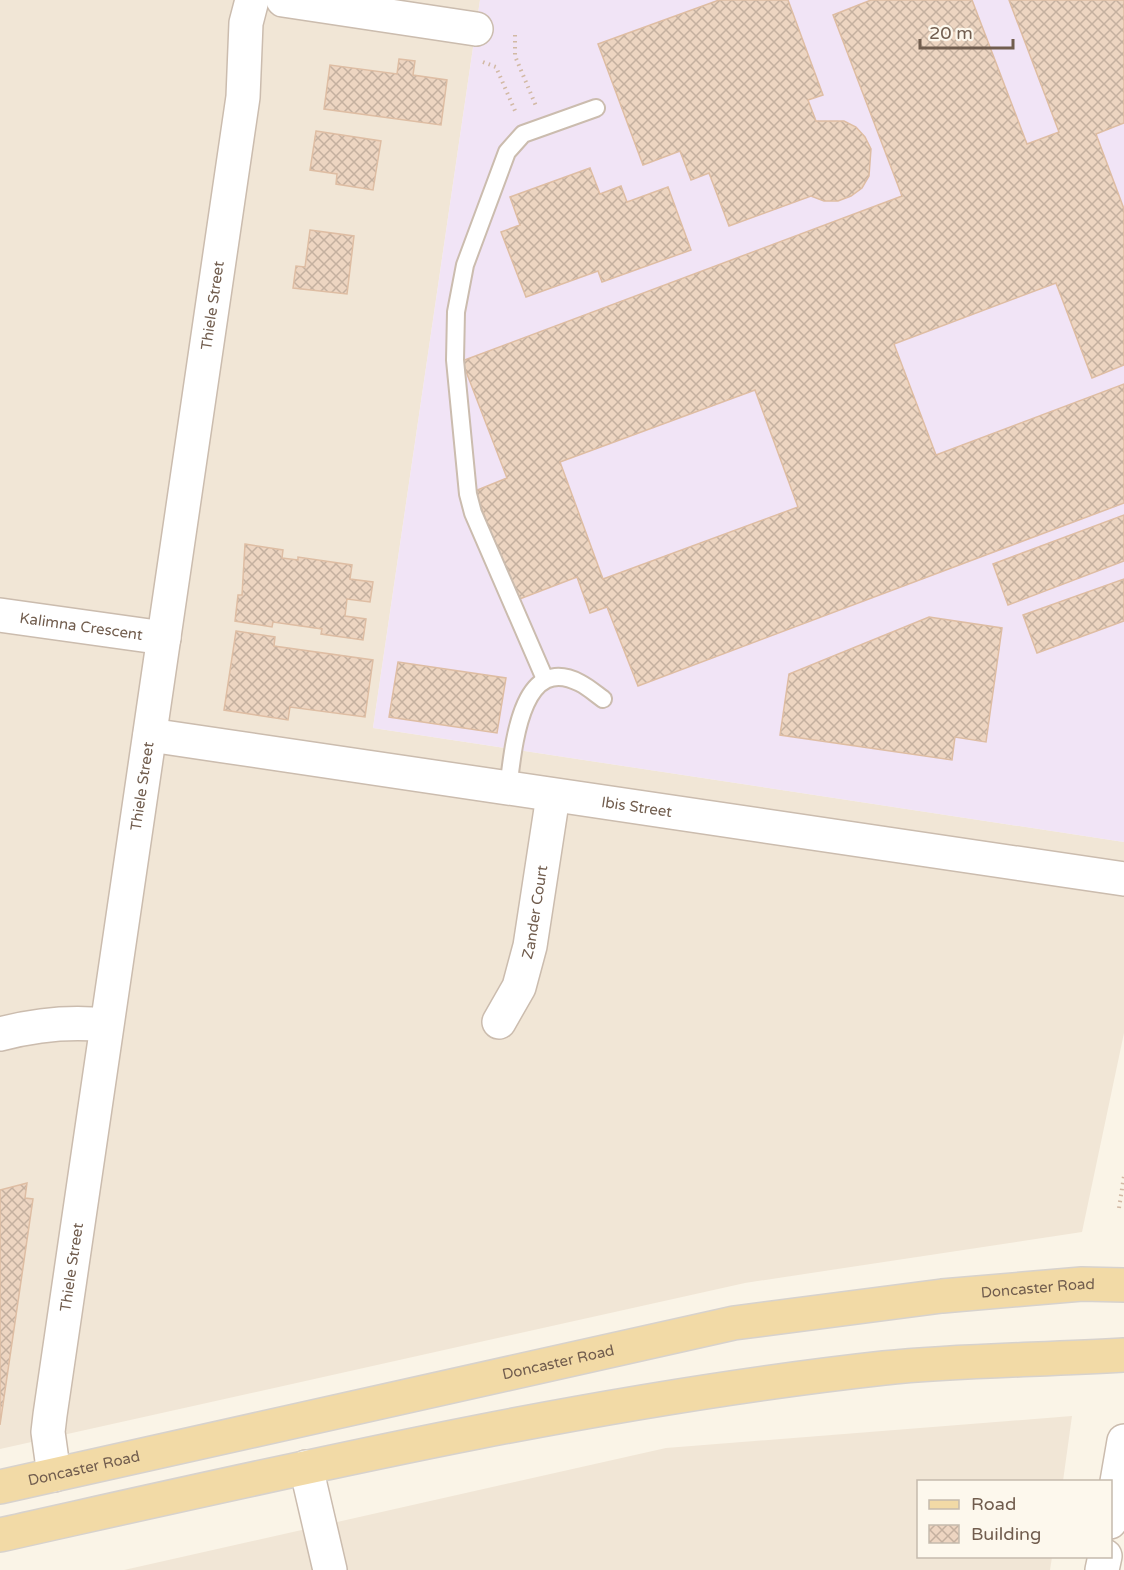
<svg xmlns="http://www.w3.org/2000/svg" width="1124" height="1570" viewBox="0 0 1124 1570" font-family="'Varela Round',sans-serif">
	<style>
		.residential { fill: #f1e6d6 }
		.education { fill: #f1e4f6 }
		.building { fill: url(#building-cross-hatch); stroke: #debda3; stroke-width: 1.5; fill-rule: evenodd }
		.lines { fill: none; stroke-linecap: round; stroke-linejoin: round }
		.service-casing { stroke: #cbbcae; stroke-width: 20 }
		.minor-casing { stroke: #cbbcae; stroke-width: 36 }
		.primary-casing { stroke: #d7d2cd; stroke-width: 36 }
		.path { stroke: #d2b9a4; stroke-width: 4; stroke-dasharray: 1.5 4.5; stroke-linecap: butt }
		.service { stroke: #fff; stroke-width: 16 }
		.minor { stroke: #fff; stroke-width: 33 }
		.primary { stroke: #f2daa6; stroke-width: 33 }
		.labels { text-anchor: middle; stroke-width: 4.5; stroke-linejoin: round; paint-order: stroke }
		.street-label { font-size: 15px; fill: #715d4e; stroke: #fdf8ed }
	</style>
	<defs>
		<pattern id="building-cross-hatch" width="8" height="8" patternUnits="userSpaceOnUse" patternTransform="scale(1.5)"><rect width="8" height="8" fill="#edd5c1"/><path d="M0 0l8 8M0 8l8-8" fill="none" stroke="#c4b09f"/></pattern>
	</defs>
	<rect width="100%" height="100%" fill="#faf4e7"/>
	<g class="residential">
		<polygon points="0,0 480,0 373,728 1124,842 1124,1033 1082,1232 745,1283 0,1449"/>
		<polygon points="1072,1416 1063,1481 918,1482 918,1556 1052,1557 1050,1570 124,1570 666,1448"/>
	</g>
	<polygon class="education" points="480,0 1124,0 1124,842 373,728"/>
	<g class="building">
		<polygon points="719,0 788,0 823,95 808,100 816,121 844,121 856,127 865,137 871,149 869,176 862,188 851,196 838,201 824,201 811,196 729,226 709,173 691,180 680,151 643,165 598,44"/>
		<path d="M871,0H972L1027,144L1059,132L1009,0H1124V123L1096,134L1124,209V365L1092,378L1056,283L894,344L936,455L1124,384V503L638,686L607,607L590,613L577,577L517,600L475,491L507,478L462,361L902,196L833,15ZM755,390L798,507L603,579L560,462Z"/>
		<polygon points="399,59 415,61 413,75 447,80 441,125 324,109 330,65 397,74"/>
		<polygon points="316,131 381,141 373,190 336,184 337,174 310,170"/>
		<polygon points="590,168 600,194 621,186 627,202 668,187 691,250 602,282 598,271 526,297 501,232 520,225 510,197"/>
		<polygon points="310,230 354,236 347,294 293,288 296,266 305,267"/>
		<polygon points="1124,515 1124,561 1008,605 993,564"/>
		<polygon points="245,544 283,550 282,558 298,560 298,557 352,565 350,579 373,582 370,602 347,599 345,616 366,619 363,640 321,634 322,629 273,622 272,627 235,621 238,595 242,595"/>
		<polygon points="1124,579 1124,621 1037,653 1023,615"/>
		<polygon points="929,617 1002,628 986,742 955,737 952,760 780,735 789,674"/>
		<polygon points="236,631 275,637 274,646 373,660 365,717 290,707 288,720 224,710"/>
		<polygon points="398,662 506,678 497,733 389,717"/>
		<polygon points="27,1183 25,1198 33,1199 0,1425 0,1190"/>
	</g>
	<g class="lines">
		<g class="service-casing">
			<g id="service">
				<polyline points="545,679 473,513 468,494 455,360 456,312 465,265 507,152 523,134 596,108"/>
				<path d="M508,789C513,753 519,651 580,683C588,687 596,694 603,699"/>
			</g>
		</g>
		<g class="minor-casing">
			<g id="minor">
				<polyline points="283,0 476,29"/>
				<path id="s1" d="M0,615L164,638"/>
				<path id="s2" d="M150,735L1124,879"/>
				<path id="s3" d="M499,1022L519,987L530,946L553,796"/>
				<path d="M0,1034C35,1025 69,1021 105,1025"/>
				<polyline points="306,1467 330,1570"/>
				<path id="s4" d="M54,1475L48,1432L50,1415L243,97L246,23L252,0"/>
				<polyline points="1110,1522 1124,1441"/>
				<polyline points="1102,1570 1105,1556"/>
			</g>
		</g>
		<g class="primary-casing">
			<g id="primary">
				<path id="s5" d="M0,1487L734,1323L942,1296L1082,1284L1124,1285"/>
				<path d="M0,1535C292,1470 586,1401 884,1368C963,1360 1044,1360 1124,1355"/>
			</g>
		</g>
		<g class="path">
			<polyline points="515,35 515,56 536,106"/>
			<polyline points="483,62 496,67 516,113"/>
			<polyline points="1119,1208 1124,1176"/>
		</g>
		<use href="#service" class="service"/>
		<use href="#minor" class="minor"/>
		<use href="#primary" class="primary"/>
	</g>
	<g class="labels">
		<g class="street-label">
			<text dy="5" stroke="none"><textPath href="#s4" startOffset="1182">Thiele Street</textPath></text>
			<text dy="5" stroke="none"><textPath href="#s1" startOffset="82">Kalimna Crescent</textPath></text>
			<text dy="5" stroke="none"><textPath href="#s4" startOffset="696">Thiele Street</textPath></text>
			<text dy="5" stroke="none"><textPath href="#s2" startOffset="492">Ibis Street</textPath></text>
			<text dy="5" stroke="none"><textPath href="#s3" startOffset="117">Zander Court</textPath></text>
			<text dy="5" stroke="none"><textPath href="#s4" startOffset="210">Thiele Street</textPath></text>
			<text dy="5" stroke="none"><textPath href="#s5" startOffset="1058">Doncaster Road</textPath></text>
			<text dy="5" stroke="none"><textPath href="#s5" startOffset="572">Doncaster Road</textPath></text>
			<text dy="5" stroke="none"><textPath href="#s5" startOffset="86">Doncaster Road</textPath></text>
		</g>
	</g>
	<rect x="917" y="1480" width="195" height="78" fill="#fdf8ed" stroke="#c5baad" stroke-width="1.5"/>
	<rect x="929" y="1500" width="30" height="9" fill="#f2daa6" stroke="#c5baad" stroke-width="1.5"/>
	<text x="971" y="1510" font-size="18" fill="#715d4e">Road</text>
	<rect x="929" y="1525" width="30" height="18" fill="url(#building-cross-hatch)" stroke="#c5baad" stroke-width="1.5"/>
	<text x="971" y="1540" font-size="18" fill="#715d4e">Building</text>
	<path d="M920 39v9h93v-9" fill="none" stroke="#715d4e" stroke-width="3"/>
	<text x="929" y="39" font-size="18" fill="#715d4e" stroke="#fdf8ed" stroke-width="4.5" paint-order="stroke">20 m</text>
</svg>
